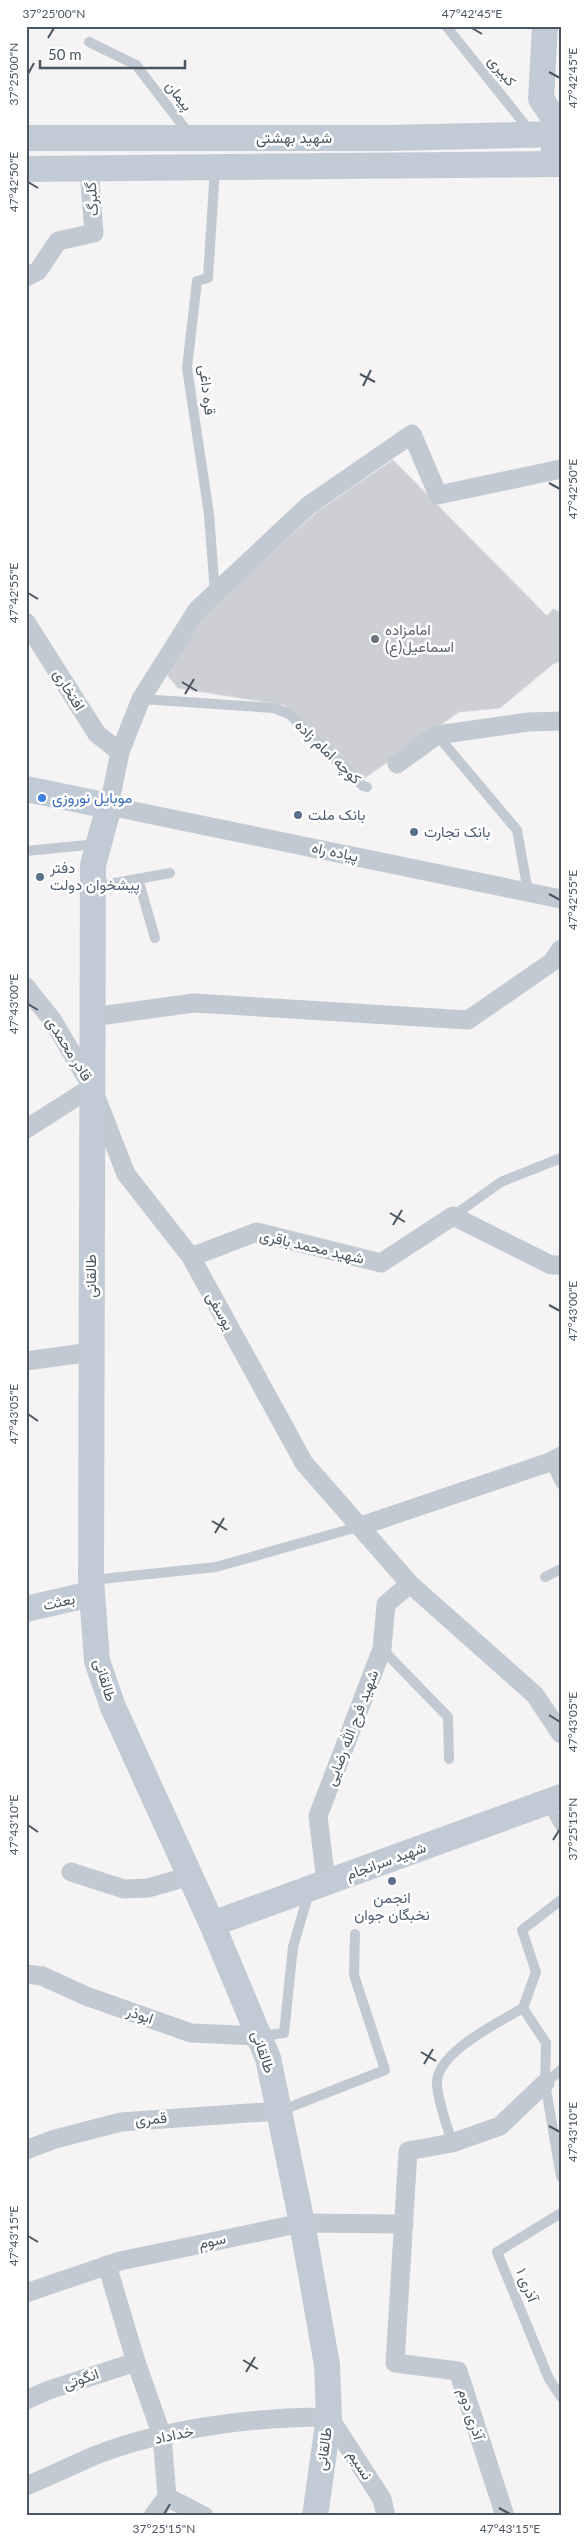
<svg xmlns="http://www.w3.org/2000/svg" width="587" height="2542" viewBox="0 0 587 2542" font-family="Lato,Vazirmatn,sans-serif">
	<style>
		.building { fill: #cdcfd5; stroke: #d7d9de }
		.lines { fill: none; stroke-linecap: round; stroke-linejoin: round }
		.lane { stroke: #c1cad2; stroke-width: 10 }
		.street { stroke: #c1cad2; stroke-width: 19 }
		.secondary { stroke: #c1cbd6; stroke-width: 26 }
		.ticks { fill: none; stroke: #4a5661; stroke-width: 2 }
		.worship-dot { fill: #6b7280; stroke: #fff; stroke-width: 2 }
		.shop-dot { fill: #3f7fe0; stroke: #fff; stroke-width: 2 }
		.service-dot { fill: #5c6f8a; stroke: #fff; stroke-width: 2 }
		.labels { text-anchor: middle; stroke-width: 5; stroke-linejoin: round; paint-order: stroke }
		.street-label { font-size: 15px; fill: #4a5661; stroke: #fff }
		.worship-label { font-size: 15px; fill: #5b616d; stroke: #fff; text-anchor: start }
		.shop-label { font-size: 15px; fill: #366cbe; stroke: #fff; text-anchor: start }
		.service-label { font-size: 15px; fill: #4e5e75; stroke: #fff; text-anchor: start }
		.neatline { fill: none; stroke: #4a5661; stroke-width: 2 }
		.ticks-label { font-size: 12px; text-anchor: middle; fill: #4a5661 }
	</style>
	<rect width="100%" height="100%" fill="#f5f3f3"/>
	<polygon class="building" points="393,460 547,616 553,609 561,613 561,661 553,664 500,708 459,712 362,780 284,705 178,688 167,675 201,617 318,511"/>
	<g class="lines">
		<g class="lane">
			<polyline points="446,26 530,131"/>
			<polyline points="89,42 136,65 190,135"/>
			<polyline points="215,168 208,278 197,281 187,368 209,514 215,594"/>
			<polyline points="141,699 274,708 289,714 363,786 367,787"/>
			<polyline points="437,735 517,830 528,892"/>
			<polyline points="26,851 98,844"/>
			<polyline points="138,879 155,938"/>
			<polyline points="93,887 170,873"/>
			<polyline points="453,1216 501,1182 561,1158"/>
			<polyline points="550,1462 561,1484"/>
			<polyline points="545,1577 561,1569"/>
			<polyline points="92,1580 216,1567 361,1526"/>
			<polyline points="382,1649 448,1717 449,1759"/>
			<polyline points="547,1803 561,1828"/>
			<polyline points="561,1900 522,1930 536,1972 523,2008 546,2043 545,2083 561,2177"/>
			<polyline points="260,2036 284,2033 293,1947 309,1892"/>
			<polyline points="545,2083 561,2070"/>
			<polyline points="280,2111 385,2070 354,1975 355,1934"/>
			<path d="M452,2143C447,2124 438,2103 437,2084C435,2053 501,2021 523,2008"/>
			<polyline points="561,2213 497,2252 549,2379 561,2397"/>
		</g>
		<g class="street">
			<polyline points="26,277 38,271 58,241 94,233 89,169"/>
			<polyline points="561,469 438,495 412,434 309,505 197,610 141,699 120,752 109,806 561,899"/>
			<polyline points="26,622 97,734 120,752"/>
			<polyline points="397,764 437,735 529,722 561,721"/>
			<polyline points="26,987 53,1021 92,1087 126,1174 191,1257 304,1463 410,1584 535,1695 561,1734"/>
			<polyline points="92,1017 194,1003 468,1020 552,962 561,949"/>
			<polyline points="26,1129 92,1087"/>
			<polyline points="191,1257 257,1232 381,1263 453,1216 551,1265 561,1265"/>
			<polyline points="26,1361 91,1352"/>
			<polyline points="361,1526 550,1462 561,1456"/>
			<polyline points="71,1872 124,1889 148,1888 190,1876"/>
			<polyline points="326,1882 318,1816 382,1649 386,1604 410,1584"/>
			<polyline points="26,1974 42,1976 86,1996 191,2033 259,2036"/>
			<polyline points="26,2150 55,2139 121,2122 279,2111"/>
			<polyline points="107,2265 136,2362 162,2436 167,2497 153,2516"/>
			<polyline points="26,2293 120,2261 302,2223 404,2224"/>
			<polyline points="26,2400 49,2390 136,2362"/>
			<path d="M26,2486C50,2476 73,2465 96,2455C166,2428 254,2417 329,2417L382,2499L386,2516"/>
			<polyline points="167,2497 204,2516"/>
			<polyline points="505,2516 458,2371 395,2363 408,2151 452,2143 500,2126 545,2083"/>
		</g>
		<g class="secondary">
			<polyline points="545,26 541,99 554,118 554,152"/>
			<polyline points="26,138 387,138 561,134"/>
			<polyline points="26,169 561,164"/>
			<polyline points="26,789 109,806 93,865 91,1580 97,1661 113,1707 212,1924 268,2058 302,2223 327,2365 329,2417 315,2516"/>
			<polyline points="26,1609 91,1594"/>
			<polyline points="212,1924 561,1797"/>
		</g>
	</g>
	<path class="ticks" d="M472,28L482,34M48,38L54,28M549,72L560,78M28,74L34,63M28,182L38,188M360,374L375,382M363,386L371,370M549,483L560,489M28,593L38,599M182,682L197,691M185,694L194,679M549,894L560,900M28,1004L38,1010M390,1213L405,1222M393,1225L402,1210M549,1305L560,1311M28,1414L38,1421M212,1521L227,1530M215,1533L224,1518M549,1715L560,1722M28,1825L38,1832M553,1840L560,1829M421,2052L436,2061M424,2064L433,2049M549,2126L560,2132M28,2236L38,2242M243,2360L258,2369M246,2372L255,2357M499,2508L510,2514M164,2514L170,2504"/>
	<circle class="worship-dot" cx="375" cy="639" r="5"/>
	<circle class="shop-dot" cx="42" cy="798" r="5"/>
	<g class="service-dot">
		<circle cx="298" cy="815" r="5"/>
		<circle cx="414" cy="832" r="5"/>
		<circle cx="40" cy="877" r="5"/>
		<circle cx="392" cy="1881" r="5"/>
	</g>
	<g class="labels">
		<g class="street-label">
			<text transform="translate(502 71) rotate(51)" y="5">کبیری</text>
			<text transform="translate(179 96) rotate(52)" y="5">پیمان</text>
			<text x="294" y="143">شهید بهشتی</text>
			<text transform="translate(92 199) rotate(-94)" y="5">گلبرگ</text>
			<text transform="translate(207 390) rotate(83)" y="5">قره داغی</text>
			<text transform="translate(69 690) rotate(58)" y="5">افتخاری</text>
			<text transform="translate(328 752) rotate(44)" y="5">کوچه امام زاده</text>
			<text transform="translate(335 852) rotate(12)" y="5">پیاده راه</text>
			<text transform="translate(69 1049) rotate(58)" y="5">قادر محمدی</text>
			<text transform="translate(312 1247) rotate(13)" y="5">شهید محمد باقری</text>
			<text transform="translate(91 1276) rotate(-90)" y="5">طالقانی</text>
			<text transform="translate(220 1311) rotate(61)" y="5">یوسفی</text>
			<text transform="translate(59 1602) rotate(-13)" y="5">بعثت</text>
			<text transform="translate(105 1680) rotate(73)" y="5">طالقانی</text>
			<text transform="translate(352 1728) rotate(-69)" y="5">شهید فرج الله رضایی</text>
			<text transform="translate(386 1861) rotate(-20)" y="5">شهید سرانجام</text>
			<text transform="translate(140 2015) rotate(19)" y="5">ابوذر</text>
			<text transform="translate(263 2052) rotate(71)" y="5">طالقانی</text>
			<text transform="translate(151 2119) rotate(-5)" y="5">قمری</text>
			<text transform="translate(212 2241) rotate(-12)" y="5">سوم</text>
			<text transform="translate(527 2285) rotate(68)" y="5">آذری ۱</text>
			<text transform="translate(81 2379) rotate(-18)" y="5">انگوتی</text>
			<text transform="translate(471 2414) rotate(72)" y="5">آذری دوم</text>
			<text transform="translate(174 2435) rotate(-12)" y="5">خداداد</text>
			<text transform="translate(324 2449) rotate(-82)" y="5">طالقانی</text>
			<text transform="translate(360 2465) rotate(57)" y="5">نسیم</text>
		</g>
		<g class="worship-label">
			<text x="385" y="635">امامزاده<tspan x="385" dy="17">اسماعیل(ع)</tspan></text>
		</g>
		<g class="shop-label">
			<text x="52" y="803">موبایل نوروزی</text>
		</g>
		<g class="service-label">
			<text x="308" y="820">بانک ملت</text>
			<text x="424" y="837">بانک تجارت</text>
			<text x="50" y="873">دفتر<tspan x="50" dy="17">پیشخوان دولت</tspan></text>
			<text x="392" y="1903" text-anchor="middle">انجمن<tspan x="392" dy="17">نخبگان جوان</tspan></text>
		</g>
	</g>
	<rect width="587" height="2542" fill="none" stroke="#ffffff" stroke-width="55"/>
	<path d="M40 60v8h145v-8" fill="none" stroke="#4a5661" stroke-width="2.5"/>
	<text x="48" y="60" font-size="15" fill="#4a5661" stroke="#ffffff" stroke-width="4" paint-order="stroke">50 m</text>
	<rect x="28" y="28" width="532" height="2486" class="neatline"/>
	<g class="ticks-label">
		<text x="54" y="18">37°25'00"N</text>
		<text x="472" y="18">47°42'45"E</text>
		<text transform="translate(14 74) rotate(-90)" y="4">37°25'00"N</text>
		<text transform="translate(573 78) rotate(-90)" y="4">47°42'45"E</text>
		<text transform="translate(14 182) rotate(-90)" y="4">47°42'50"E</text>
		<text transform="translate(573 489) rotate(-90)" y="4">47°42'50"E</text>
		<text transform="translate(14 593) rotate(-90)" y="4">47°42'55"E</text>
		<text transform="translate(573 900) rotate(-90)" y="4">47°42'55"E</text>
		<text transform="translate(14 1004) rotate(-90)" y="4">47°43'00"E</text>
		<text transform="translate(573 1311) rotate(-90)" y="4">47°43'00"E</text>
		<text transform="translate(14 1414) rotate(-90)" y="4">47°43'05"E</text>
		<text transform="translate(573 1722) rotate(-90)" y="4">47°43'05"E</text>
		<text transform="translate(14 1825) rotate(-90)" y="4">47°43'10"E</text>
		<text transform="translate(573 1829) rotate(-90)" y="4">37°25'15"N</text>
		<text transform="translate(573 2132) rotate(-90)" y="4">47°43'10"E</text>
		<text transform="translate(14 2236) rotate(-90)" y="4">47°43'15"E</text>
		<text x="164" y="2533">37°25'15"N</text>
		<text x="510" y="2533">47°43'15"E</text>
	</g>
</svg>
